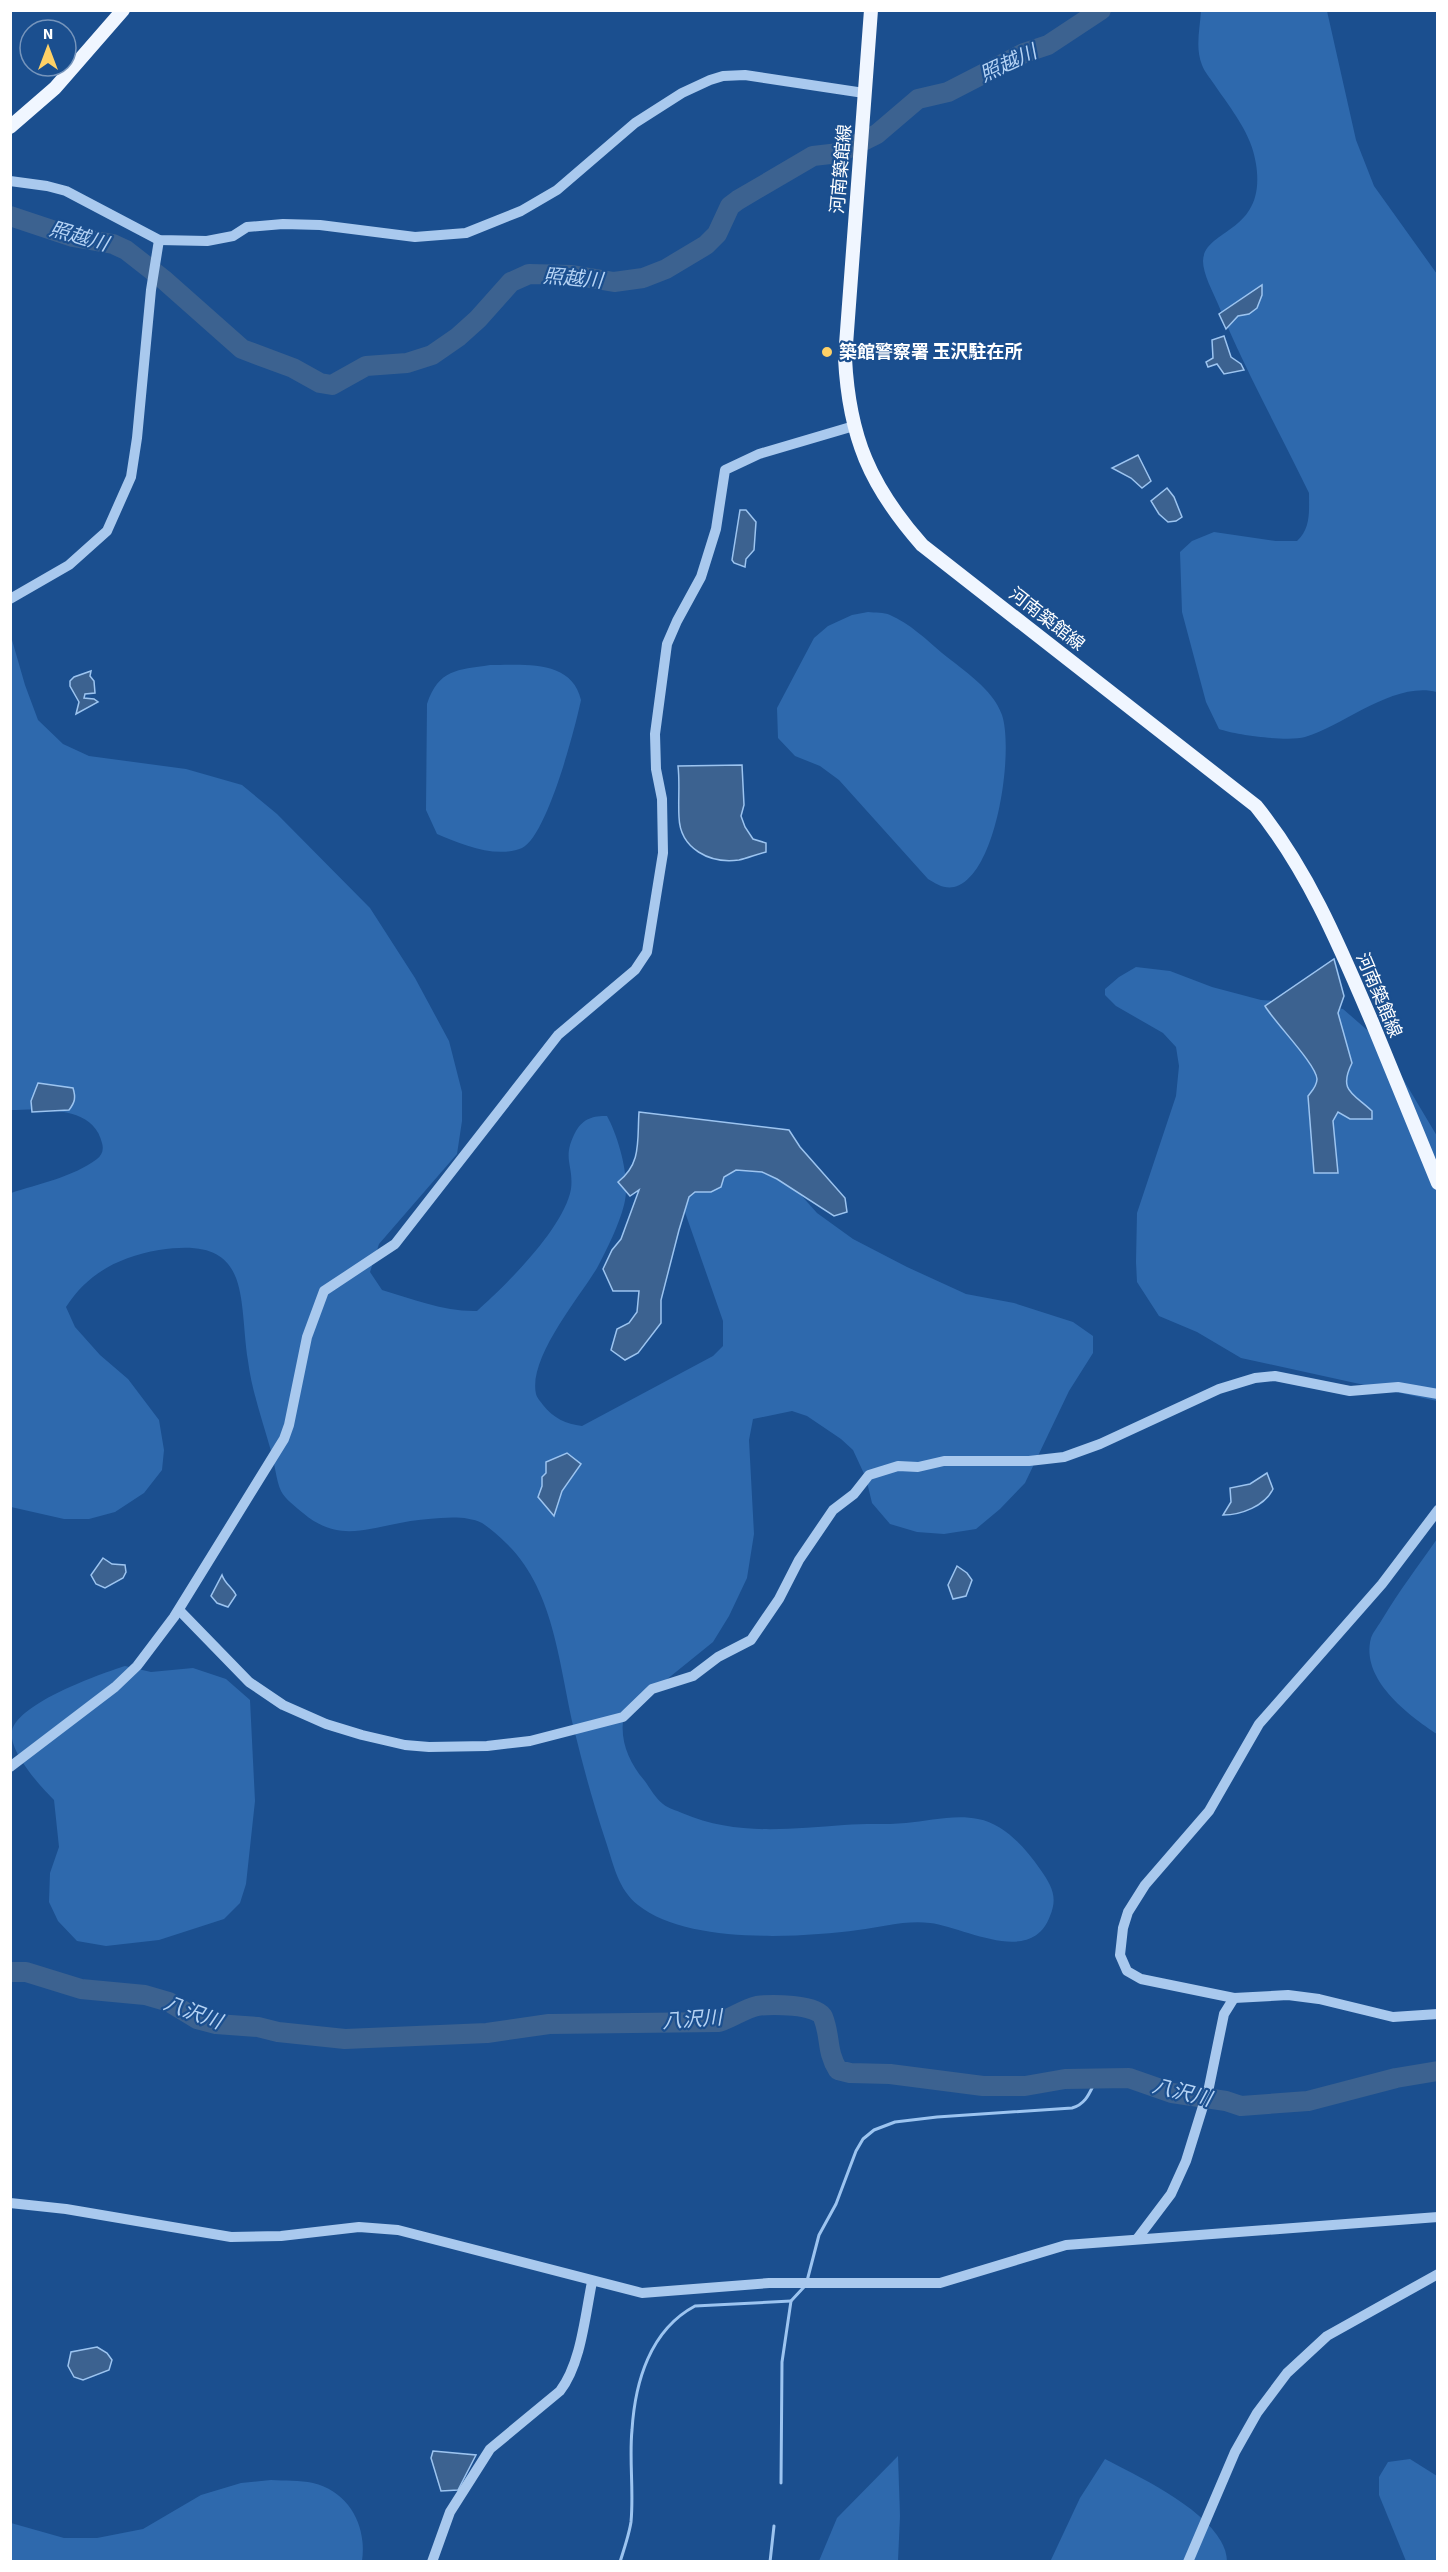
<svg xmlns="http://www.w3.org/2000/svg" width="1448" height="2572" viewBox="0 0 1448 2572" font-family="'Source Sans 3','Noto Sans JP',sans-serif">
	<style>
		.green { fill: #2e69ad }
		.water { fill: #3c6290; stroke: #9cc4f0; stroke-width: 1.5 }
		.lines { fill: none; stroke-linecap: round; stroke-linejoin: round }
		.stream { stroke: #9cc4f0; stroke-width: 3 }
		.river { stroke: #3c6290; stroke-width: 20 }
		.minor { stroke: #a9c9ee; stroke-width: 10 }
		.major { stroke: #f0f6ff; stroke-width: 14 }
		.poi-dot { fill: #ffd166; stroke: #1b4f8f; stroke-width: 2 }
		.labels { text-anchor: middle; stroke-width: 4.5; stroke-linejoin: round; paint-order: stroke }
		.street-label { font-size: 18px; fill: #fff; stroke: #1b4f8f }
		.poi-label { font-size: 18px; font-weight: bold; fill: #fff; stroke: #1b4f8f; text-anchor: start }
		.water-label { font-size: 20px; font-style: italic; fill: #b5d3f5; stroke: #1b4f8f }
	</style>
	<rect width="100%" height="100%" fill="#1b4f8f"/>
	<g class="green">
		<path d="M1201,11H1327L1356,140L1374,186L1437,274V692C1394,681 1345,725 1305,737C1288,742 1236,735 1219,729L1206,702L1182,612L1180,552L1192,541L1214,532L1276,541H1297C1311,528 1309,511 1309,493C1279,431 1244,368 1218,304C1213,292 1203,274 1203,261C1204,228 1267,234 1256,164C1252,134 1231,109 1214,84C1210,78 1204,71 1202,65C1195,48 1200,28 1201,11Z"/>
		<path d="M868,612C875,613 884,612 890,615C909,623 927,640 942,653C963,670 993,689 1002,715C1014,751 997,877 954,887C944,889 936,884 928,879L839,780L820,766L795,756L778,738L777,708L814,638L828,626L852,615Z"/>
		<path d="M10,633L25,685L38,720L63,744L89,756L186,769L242,785L277,814L370,908L415,978L449,1041L462,1092V1121L457,1154L379,1244L370,1272L382,1290C413,1299 445,1312 477,1311C506,1285 564,1228 571,1189C574,1164 561,1159 576,1131C584,1118 593,1116 607,1116C619,1138 631,1180 624,1205C619,1225 607,1249 597,1268C579,1298 528,1358 536,1394C537,1398 541,1402 543,1405C553,1418 566,1424 582,1426L713,1356L723,1346V1321L679,1195L723,1149L792,1185L817,1213L853,1239L907,1267L966,1294L1014,1303L1073,1322L1093,1336V1353L1069,1391L1025,1483L1000,1509L976,1529L944,1534L917,1532L890,1524L872,1503L866,1478L853,1450L841,1439L807,1416L792,1411L753,1419L749,1440L754,1534L747,1578L729,1616L713,1642L624,1714C619,1739 628,1761 644,1780C650,1788 656,1799 663,1804C669,1809 676,1810 682,1813C736,1836 788,1829 844,1825C865,1823 885,1825 906,1823C929,1821 955,1814 978,1819C1005,1824 1025,1848 1040,1869C1052,1886 1058,1897 1050,1916C1031,1967 965,1927 930,1923C906,1920 882,1927 858,1930C799,1938 686,1944 638,1905C618,1889 614,1866 606,1842C594,1806 584,1770 575,1733C559,1669 556,1591 506,1543C499,1536 490,1528 482,1523C470,1517 454,1517 441,1518C428,1519 414,1520 400,1523C363,1530 336,1541 303,1513C296,1507 285,1499 281,1491C276,1480 275,1464 271,1451C263,1422 252,1392 248,1361C238,1296 253,1235 159,1250C119,1257 88,1273 66,1307L75,1327L100,1355L128,1379L159,1420L164,1450L162,1470L144,1493L115,1512L89,1519H64L11,1507V1193C38,1184 73,1177 97,1159C102,1155 104,1150 102,1143C94,1105 40,1109 11,1110Z"/>
		<path d="M490,665C523,665 572,659 581,700C575,729 547,836 522,848C496,859 461,844 437,834L426,810L427,704C439,669 457,670 490,665Z"/>
		<polygon points="1136,967 1170,971 1212,987 1261,1000 1312,1004 1343,1009 1381,1042 1437,1136 1437,1401 1241,1358 1197,1332 1159,1316 1137,1282 1136,1262 1137,1213 1176,1096 1179,1066 1176,1047 1163,1033 1116,1006 1105,995 1105,989 1119,977"/>
		<path d="M1437,1539V1734C1408,1715 1360,1679 1371,1638C1373,1632 1379,1625 1383,1618C1399,1591 1419,1565 1437,1539Z"/>
		<path d="M125,1666L151,1672L193,1668L226,1679L250,1700L255,1801L246,1884L240,1903L224,1919L159,1940L106,1946L77,1941L58,1921L49,1902L50,1873L59,1847L54,1800C41,1787 8,1751 12,1731C18,1703 100,1674 125,1666Z"/>
		<polygon points="898,2456 900,2516 898,2561 819,2561 837,2518"/>
		<path d="M1105,2459C1139,2477 1227,2517 1227,2562H1050L1080,2498Z"/>
		<polygon points="1410,2459 1437,2476 1437,2561 1406,2561 1379,2495 1379,2477 1388,2462"/>
		<path d="M271,2480C284,2481 300,2480 313,2483C350,2492 367,2527 362,2561H11V2523L64,2538H97L143,2529L201,2495L241,2483Z"/>
	</g>
	<g class="water">
		<polygon points="1262,285 1262,295 1257,308 1249,314 1238,316 1226,329 1219,314"/>
		<polygon points="1224,336 1231,357 1241,364 1244,370 1224,374 1217,364 1208,367 1206,362 1213,358 1212,340"/>
		<polygon points="1138,455 1151,481 1142,488 1131,478 1112,468"/>
		<polygon points="1167,488 1174,497 1182,517 1176,521 1168,522 1159,514 1151,501"/>
		<polygon points="740,510 746,510 756,522 754,550 746,559 745,567 734,563 732,560"/>
		<polygon points="91,671 90,676 94,681 95,693 85,694 84,698 94,699 98,702 76,714 79,702 70,686 70,681 74,677"/>
		<path d="M742,765L744,805L741,816L745,827L753,839L766,843V852C757,854 748,858 739,860C710,864 680,849 679,817C678,800 680,783 678,766Z"/>
		<path d="M1334,959L1344,996L1338,1013L1352,1063C1338,1091 1353,1093 1372,1111V1119H1350L1338,1112L1333,1121L1338,1173H1314L1308,1096C1312,1091 1317,1086 1317,1079C1316,1064 1275,1023 1265,1006Z"/>
		<path d="M38,1083L73,1088C76,1098 75,1102 69,1110L32,1112L31,1101Z"/>
		<path d="M639,1112L789,1130L800,1147L845,1198L847,1212L834,1216L777,1179L762,1172L736,1170L724,1177L721,1187L711,1192H695L689,1197L679,1230L661,1300V1323L638,1353L625,1360L611,1350L617,1329L629,1323L637,1312L639,1291H613L603,1269L612,1250L621,1239L639,1190L630,1196L618,1182C642,1163 637,1141 639,1112Z"/>
		<polygon points="567,1453 581,1464 562,1491 554,1516 538,1497 542,1486 542,1477 546,1473 546,1462"/>
		<path d="M1267,1473L1273,1489C1265,1506 1241,1515 1223,1515L1231,1502L1230,1488L1250,1484Z"/>
		<polygon points="103,1558 112,1564 125,1565 126,1572 123,1578 105,1588 96,1584 91,1575"/>
		<polygon points="957,1566 967,1573 972,1580 966,1596 953,1599 948,1585"/>
		<path d="M222,1575C225,1584 232,1587 236,1595L228,1607L217,1603L211,1596Z"/>
		<polygon points="97,2347 107,2353 112,2360 109,2370 83,2380 74,2377 68,2366 71,2352"/>
		<polygon points="433,2451 476,2455 458,2490 441,2491 431,2458"/>
	</g>
	<g class="lines">
		<g class="stream">
			<path d="M807,2281L819,2235L836,2204L856,2151L863,2139L874,2130L895,2122L937,2117L1072,2108C1087,2104 1090,2091 1097,2078"/>
			<polyline points="781,2483 782,2362 791,2301 804,2287"/>
			<path d="M620,2562C624,2549 629,2535 631,2522C634,2491 629,2460 632,2430C635,2382 650,2330 695,2306L791,2301"/>
			<polyline points="770,2562 774,2526"/>
		</g>
		<g class="river">
			<polyline points="10,216 73,237 113,244 126,250 163,279 242,349 293,368 320,383 332,385 366,366 407,363 432,355 458,337 478,319 511,282 529,274 572,275 614,282 643,278 666,269 706,245 717,234 730,206 738,200 813,156 839,153 877,134 918,99 948,92 1024,53 1048,45 1101,10"/>
			<path d="M10,1972H26L81,1989L145,1995L169,2002L197,2019L216,2024L258,2027L278,2032L345,2039L487,2033L549,2024L719,2022C732,2018 744,2009 757,2006C771,2004 817,2004 823,2017C831,2037 826,2051 838,2070L850,2073L890,2074L983,2086H1025L1065,2079L1129,2078L1172,2093L1226,2101L1241,2106L1308,2101L1396,2078L1438,2071"/>
		</g>
		<g class="minor">
			<polyline points="10,181 47,186 66,191 159,240 207,241 233,236 247,227 283,224 320,225 415,237 466,233 521,211 557,190 635,123 682,93 710,80 723,76 745,75 864,93"/>
			<polyline points="10,599 69,565 107,531 131,477 137,438 151,290 159,240"/>
			<polyline points="1438,1510 1382,1584 1259,1724 1209,1811 1145,1885 1128,1912 1123,1928 1120,1955 1127,1971 1141,1979 1234,1998 1288,1995 1319,1999 1393,2017 1438,2014"/>
			<polyline points="179,1610 249,1682 283,1705 326,1724 362,1735 405,1745 429,1747 487,1746 530,1741 623,1717 652,1689 693,1676 718,1657 751,1640 779,1599 799,1560 833,1510 854,1494 869,1475 898,1466 918,1467 944,1461 1029,1461 1064,1457 1100,1444 1219,1389 1255,1378 1275,1376 1350,1391 1398,1387 1438,1394"/>
			<polyline points="10,1767 115,1687 137,1666 174,1617 284,1439 289,1425 307,1337 324,1291 395,1244 558,1035 635,970 647,952 663,853 662,799 656,769 655,734 667,644 677,621 701,577 716,529 725,470 759,454 854,426"/>
			<polyline points="10,2203 66,2209 231,2237 281,2236 359,2227 398,2230 642,2293 769,2283 940,2283 1066,2245 1438,2217"/>
			<polyline points="1137,2239 1171,2194 1186,2161 1209,2087 1224,2014 1234,1998"/>
			<path d="M432,2562L450,2512L490,2449L560,2391C581,2364 585,2316 592,2282"/>
			<polyline points="1188,2562 1235,2452 1257,2413 1287,2373 1327,2336 1438,2274"/>
		</g>
		<g class="major">
			<path d="M871,10L845,358C849,437 870,486 922,545L1256,806C1308,870 1340,947 1372,1022C1394,1076 1416,1130 1438,1183"/>
			<polyline points="10,127 55,88 123,10"/>
		</g>
	</g>
	<circle class="poi-dot" cx="827" cy="352" r="6"/>
	<g class="labels">
		<g class="street-label">
			<text transform="translate(841 169) rotate(-85)" y="6">河南築館線</text>
			<text transform="translate(1047 619) rotate(38)" y="6">河南築館線</text>
			<text transform="translate(1379 995) rotate(67)" y="6">河南築館線</text>
		</g>
		<g class="poi-label">
			<text x="839" y="358">築館警察署 玉沢駐在所</text>
		</g>
		<g class="water-label">
			<text transform="translate(1008 63) rotate(-25)" y="7">照越川</text>
			<text transform="translate(79 236) rotate(16)" y="7">照越川</text>
			<text transform="translate(573 278) rotate(5)" y="7">照越川</text>
			<text transform="translate(193 2012) rotate(20)" y="7">八沢川</text>
			<text transform="translate(692 2019) rotate(-4)" y="7">八沢川</text>
			<text transform="translate(1182 2092) rotate(14)" y="7">八沢川</text>
		</g>
	</g>
	<rect width="1448" height="2572" fill="none" stroke="#ffffff" stroke-width="24"/>
	<g transform="translate(48 48)"><circle r="28" fill="#1b4f8f" stroke="#7695bc" stroke-width="1.5"/>
	<path d="M0-4.5L10 22L0 15L-10 22Z" fill="#ffd166"/>
	<text y="-9" font-size="16" font-weight="bold" text-anchor="middle" fill="#ffffff">N</text>
	</g>
</svg>
